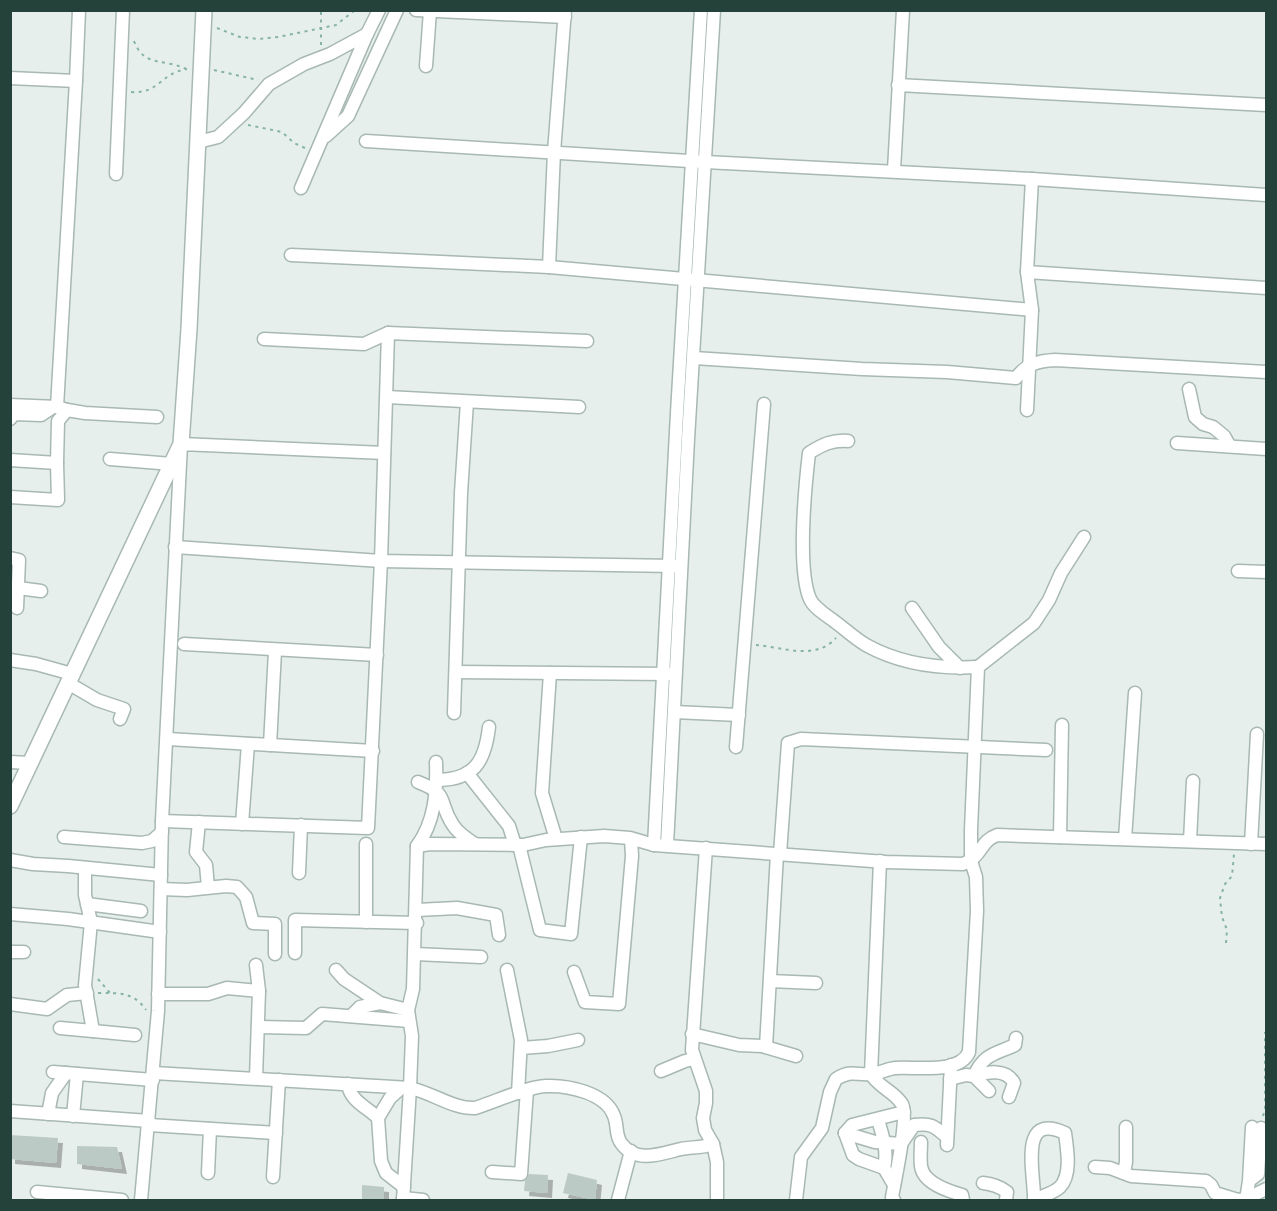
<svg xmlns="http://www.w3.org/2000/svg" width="1277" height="1211" viewBox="0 0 1277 1211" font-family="Montserrat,sans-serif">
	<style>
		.building { fill: #bbcac4; filter: url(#shadow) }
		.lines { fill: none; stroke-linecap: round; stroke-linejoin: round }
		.minor-casing { stroke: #a8b8b2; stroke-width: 15 }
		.tertiary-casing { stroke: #a8b8b2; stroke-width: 18 }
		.path { stroke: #86b3a5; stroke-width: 2; stroke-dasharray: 3 4.5; stroke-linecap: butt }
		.minor { stroke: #fff; stroke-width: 12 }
		.tertiary { stroke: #fff; stroke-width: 15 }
	</style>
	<defs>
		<filter id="shadow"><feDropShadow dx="5" dy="5" stdDeviation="0" flood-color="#0004"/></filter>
	</defs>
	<rect width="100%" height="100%" fill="#e6efeb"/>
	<g class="building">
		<polygon points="10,1135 58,1138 56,1163 10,1159"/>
		<polygon points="77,1146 117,1147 122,1169 77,1164"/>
		<polygon points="568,1173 597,1180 595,1200 563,1193"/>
		<polygon points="529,1174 548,1175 547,1193 524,1191 525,1181"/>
		<polygon points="362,1185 384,1187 384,1200 362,1200"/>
	</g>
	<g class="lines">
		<g class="minor-casing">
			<g id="minor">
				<polyline points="416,10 565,17"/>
				<path d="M701,10L677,413L654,845L886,862L963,864C983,856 979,842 997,835L1266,844"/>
				<polyline points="367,34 379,10"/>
				<polyline points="426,66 430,11"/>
				<polyline points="10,78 76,81"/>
				<polyline points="898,85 1266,105"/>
				<polyline points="326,136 348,116 397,10"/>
				<polyline points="366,141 705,162 1032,179 1266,195"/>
				<polyline points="198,142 218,137 244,113 269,84 304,64 330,54 367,34 301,188"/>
				<polyline points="894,170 903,10"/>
				<polyline points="116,174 123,10"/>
				<polyline points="291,255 549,267 1032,310"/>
				<polyline points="549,267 554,152 565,10"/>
				<polyline points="1027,272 1266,288"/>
				<polyline points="264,339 364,344 388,333"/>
				<path d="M694,358L862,369L947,372L1016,378C1026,364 1038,361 1055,360L1266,372"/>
				<polyline points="1189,389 1195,417 1203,424 1213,427 1224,436 1229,445"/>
				<polyline points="387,397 579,407"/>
				<polyline points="10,405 57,407 76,81 79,10"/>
				<polyline points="67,410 85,413 157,417"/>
				<polyline points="1027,410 1032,310 1027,272 1032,179"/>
				<polyline points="10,419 14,414 41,415 53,407"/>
				<path d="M848,441C832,440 823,444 809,453C805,487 797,569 810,599C814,608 826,615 834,621C845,629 854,638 866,645C900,664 940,669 978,667"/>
				<polyline points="1177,443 1266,449"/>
				<polyline points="110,459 172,464"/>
				<polyline points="10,460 57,463 58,421 67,410 57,407"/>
				<polyline points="10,497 58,500 57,463"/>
				<polyline points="175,547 381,561 675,566"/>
				<polyline points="10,558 19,560 17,608"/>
				<polyline points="1238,571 1266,572"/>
				<polyline points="18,588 41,591"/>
				<polyline points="912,608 939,647 960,668"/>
				<polyline points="184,644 377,655"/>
				<polyline points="10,660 36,664 72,674"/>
				<polyline points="456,672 669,674"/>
				<polyline points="550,673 542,793 556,839"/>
				<polyline points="68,683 97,700 124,709 120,719"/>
				<polyline points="674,712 739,715"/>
				<polyline points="454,713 461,493 467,402"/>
				<polyline points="168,739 373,751"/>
				<polyline points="270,745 275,651"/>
				<polyline points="736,747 764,404"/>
				<polyline points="10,762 30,763"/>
				<path d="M436,762C437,791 435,822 417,846L413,989L408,1010L412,1036L410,1088C433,1093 453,1109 475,1108C495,1102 526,1087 546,1086C568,1085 606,1093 614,1116C618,1125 615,1135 621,1143C636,1164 660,1154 681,1149C692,1147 702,1148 713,1144"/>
				<polyline points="467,773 509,826 515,845"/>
				<path d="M436,780C474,780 485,762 489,727"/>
				<path d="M418,782C451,795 437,801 453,825C458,833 467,839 475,844"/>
				<polyline points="162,821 368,828 381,561 388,333 587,341"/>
				<polyline points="199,822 196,852 206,865 208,887"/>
				<polyline points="242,824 248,744"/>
				<polyline points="64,837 142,843 152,841 162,832"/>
				<polyline points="1060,837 1062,725"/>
				<polyline points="1125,839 1135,693"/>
				<polyline points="1190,841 1193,781"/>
				<polyline points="366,844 366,922"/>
				<polyline points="1251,844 1257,734"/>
				<polyline points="519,845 540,930 571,934 581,837"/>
				<polyline points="667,845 688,439 714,10"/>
				<polyline points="417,846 430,844 523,845 546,840 604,836 630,838 654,845"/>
				<polyline points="706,848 692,1050 706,1091 706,1103 703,1118 705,1130 713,1144 717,1162 717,1200"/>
				<polyline points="780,854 788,743 801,739 1046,750"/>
				<polyline points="10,860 33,864 68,866 161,875"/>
				<path d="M880,861L871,1074C878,1087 894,1091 902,1104C909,1116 895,1180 892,1197L894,1200"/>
				<polyline points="85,868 85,895 91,922 85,985 93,1031 135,1035"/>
				<polyline points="299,873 301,825"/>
				<polyline points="161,889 187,890 226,886 237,887 246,897 253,923 275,924 275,954"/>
				<polyline points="87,904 141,911"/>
				<polyline points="417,910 457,908 496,915 499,935"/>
				<polyline points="10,914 68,919 160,932"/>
				<polyline points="10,952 24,952"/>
				<polyline points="295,953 295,920 417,923"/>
				<polyline points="415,954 481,957"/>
				<polyline points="336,970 344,979 380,1003 408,1010"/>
				<polyline points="507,970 521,1040 518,1093"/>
				<polyline points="574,972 585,1002 619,1004 632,856 631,839"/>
				<polyline points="770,981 816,983"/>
				<polyline points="158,994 208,994 227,988 259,991 256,965"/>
				<polyline points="10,1004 47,1009 67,995 87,993"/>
				<polyline points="351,1016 360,1007 380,1003"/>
				<polyline points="258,1027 306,1028 322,1014 409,1021"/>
				<polyline points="60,1028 93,1031"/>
				<polyline points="692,1034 739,1045 762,1046 796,1056"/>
				<polyline points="766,1047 777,854"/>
				<polyline points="521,1048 548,1046 578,1040"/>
				<polyline points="661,1071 685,1061 694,1059"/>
				<polyline points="53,1072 153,1080"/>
				<polyline points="154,1073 410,1088 403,1200"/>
				<path d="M974,1076C984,1053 996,1054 1015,1045L1016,1038"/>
				<path d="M974,1076C988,1072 1006,1068 1014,1083L1009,1097"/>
				<polyline points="256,1078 259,991"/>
				<polyline points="950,1079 966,1075 974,1076 989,1091"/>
				<path d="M348,1084C350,1101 367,1107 378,1118L381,1161L386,1173L404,1187"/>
				<polyline points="10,1111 149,1121"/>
				<polyline points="48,1114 52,1093 66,1073"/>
				<polyline points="73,1116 77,1074"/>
				<polyline points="378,1118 390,1098 401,1088"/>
				<path d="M878,1120C883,1136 888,1152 884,1168"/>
				<polyline points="149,1125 276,1133"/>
				<path d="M845,1133L875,1142L901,1144L914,1125C932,1123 934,1126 947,1137"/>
				<polyline points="845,1133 853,1155 859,1159 884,1168 894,1185"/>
				<polyline points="845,1133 852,1125 904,1112"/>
				<path d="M921,1142C921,1150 920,1158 921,1166C923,1183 948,1191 962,1195L963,1200"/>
				<polyline points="947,1145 951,1065"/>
				<polyline points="1095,1167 1110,1168 1131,1176 1206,1181 1211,1185 1215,1193 1238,1200 1246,1199 1266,1189"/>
				<polyline points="492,1172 521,1174 527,1090"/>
				<polyline points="208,1173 210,1129"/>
				<polyline points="1124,1173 1126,1162 1126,1127"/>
				<polyline points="273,1177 279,1080"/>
				<polyline points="1250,1180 1258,1174 1261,1128"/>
				<path d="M983,1183C993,1184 999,1186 1007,1192L1006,1200"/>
				<polyline points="37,1192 122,1200"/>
				<polyline points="403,1198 423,1200"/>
				<polyline points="141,1200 158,1011 162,821 181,444 384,453"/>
				<polyline points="618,1200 631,1151"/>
				<path d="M796,1200L801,1157L822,1128L830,1092L836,1079C852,1069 857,1076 872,1074C880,1073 887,1069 895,1068C915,1066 959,1075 969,1052L977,911L976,877L971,861V830L978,667L1034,623L1049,600L1061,573L1084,537"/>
				<path d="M1034,1200C1035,1175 1017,1111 1065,1133C1067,1148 1072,1175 1060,1187C1054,1193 1042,1196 1034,1200"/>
				<polyline points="1246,1200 1249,1181 1252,1127"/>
			</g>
		</g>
		<g class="tertiary-casing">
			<polyline id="tertiary" points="10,806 181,444 189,329 204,10"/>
		</g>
		<g class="path">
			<polyline points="217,28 240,37 259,39 278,37 336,25 355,10"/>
			<path d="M134,41C144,68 164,58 186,69"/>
			<polyline points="321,45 321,10"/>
			<polyline points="214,70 258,80"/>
			<path d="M131,92C160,94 160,73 187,69"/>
			<polyline points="248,125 282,132 294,143 305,148"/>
			<path d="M756,645C783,647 815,661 836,638"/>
			<polyline points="1226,943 1227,930 1222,917 1220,898 1225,884 1232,876 1234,854"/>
			<polyline points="98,979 110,993"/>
			<path d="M98,993C119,993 134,992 146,1010"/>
			<polyline points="1263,1116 1265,1110 1265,1032"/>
		</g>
		<use href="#minor" class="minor"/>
		<use href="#tertiary" class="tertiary"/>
	</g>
	<rect width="1277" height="1211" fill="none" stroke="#24423a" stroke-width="24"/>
</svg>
